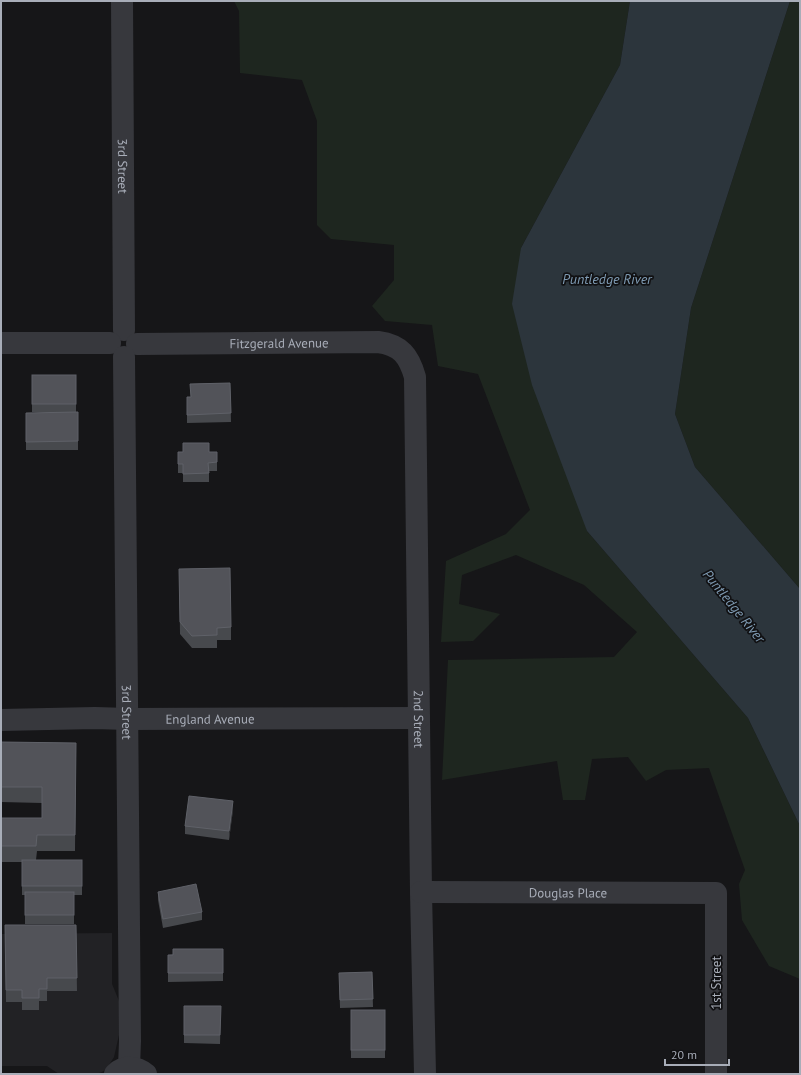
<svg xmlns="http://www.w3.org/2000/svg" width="801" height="1075" viewBox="0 0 801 1075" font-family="'PT Sans',sans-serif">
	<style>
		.built { fill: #222225 }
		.green { fill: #1e261f }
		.water { fill: #2c353c }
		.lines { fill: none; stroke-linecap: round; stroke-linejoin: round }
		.minor { stroke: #37383d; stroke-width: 22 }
		.wall { fill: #47494d }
		.shaded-wall { fill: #2f3033 }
		.building { fill: #525359; stroke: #5f6168 }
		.labels { text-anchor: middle; stroke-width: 3.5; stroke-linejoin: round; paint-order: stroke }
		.street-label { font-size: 13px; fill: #a8adb8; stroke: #111113 }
		.water-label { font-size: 14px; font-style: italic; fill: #7f9bb3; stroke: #111113 }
	</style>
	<rect width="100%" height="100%" fill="#161618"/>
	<polygon class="built" points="112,933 112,984 119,1001 119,1035 114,1057 107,1068 102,1072 96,1074 59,1074 47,1066 1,1066 1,934"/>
	<g class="green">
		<polygon points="234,1 630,1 620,65 521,248 587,531 748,718 800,826 800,979 769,966 742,920 739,884 745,870 709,768 666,770 646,781 628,757 592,759 585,800 563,800 557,761 442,780 448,660 614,657 637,632 584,585 516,555 462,575 459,604 500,614 473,641 441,642 446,561 506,534 530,510 478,374 438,366 432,325 385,321 372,306 394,280 394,245 331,239 317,225 317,121 302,80 240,73 239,11"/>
		<polygon points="790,1 800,1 800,589 695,467 675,414 691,308"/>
	</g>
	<polygon class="water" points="630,1 790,1 691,308 675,414 695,467 800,589 800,826 748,718 587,531 532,385 512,304 521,248 620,65"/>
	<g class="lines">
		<g class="minor">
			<path id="s1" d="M122,1L124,330"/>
			<polyline points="1,343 110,343"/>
			<path id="s2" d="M137,344L378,342C401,345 409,356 415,377L421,892L425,1074"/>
			<path id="s3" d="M124,357L130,1041L129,1067"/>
			<path id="s4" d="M1,720L95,718L128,719L419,718"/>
			<path id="s5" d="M421,892L716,893V1074"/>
			<path d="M115,1074C124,1065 137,1066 146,1074"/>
		</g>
	</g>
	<g class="wall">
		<polygon points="32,375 76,375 76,412 78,412 78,450 26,450 26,413 61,413 32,412"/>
		<polygon points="230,383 231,422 187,423 187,397 191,397 190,384"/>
		<polygon points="209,452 217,452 217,471 209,471 209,482 183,482 183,473 178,473 178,464"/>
		<polygon points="179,569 231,627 231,640 217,640 217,648 192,648 180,634"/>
		<polygon points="1,742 76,743 75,851 37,851 36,860 82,860 82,895 74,895 74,924 25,924 25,895 22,895 22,862 1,862 1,818 42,818 42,803 1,802"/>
		<polygon points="233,810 229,840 185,834 185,826"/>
		<polygon points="158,892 202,912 202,920 163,928 158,900"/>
		<polygon points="5,925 76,925 77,991 47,991 47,1001 39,1001 39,1010 22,1010 22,1002 6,1002"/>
		<polygon points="223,949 223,981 168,982 168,955"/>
		<polygon points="372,972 373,1007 340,1008 339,973"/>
		<polygon points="184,1006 221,1006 220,1044 184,1043"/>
		<rect x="351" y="1010" width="34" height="48"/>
	</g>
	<polygon class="shaded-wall" points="233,801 233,810 229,840 229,831"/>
	<g class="building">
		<rect x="32" y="375" width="44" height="29"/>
		<polygon points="230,383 231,413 187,415 187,397 191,397 190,384"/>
		<polygon points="78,412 78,441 26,442 26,413"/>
		<polygon points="183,443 209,443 209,452 217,452 217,462 208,463 209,473 183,474 183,464 178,464 178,452 183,452"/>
		<polygon points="230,568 231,627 217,628 217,635 192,636 180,622 179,569"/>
		<polygon points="1,742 76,743 75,835 37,835 36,846 1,846 1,818 42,818 42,787 1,787"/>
		<polygon points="189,796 233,801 229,831 185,826"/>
		<rect x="22" y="860" width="60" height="26"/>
		<polygon points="196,884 202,912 163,919 158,892"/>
		<rect x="25" y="892" width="49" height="23"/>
		<polygon points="5,925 76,925 77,978 47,978 47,989 39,989 39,998 22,998 22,990 6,990"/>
		<polygon points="173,949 223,949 223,973 168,973 168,955 173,955"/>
		<polygon points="372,972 373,999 340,1000 339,973"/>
		<polygon points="184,1006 221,1006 220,1035 184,1035"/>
		<rect x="351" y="1010" width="34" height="40"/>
	</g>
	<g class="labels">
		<g class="street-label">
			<text dy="5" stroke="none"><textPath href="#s1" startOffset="165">3rd Street</textPath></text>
			<text dy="5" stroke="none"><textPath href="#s2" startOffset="142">Fitzgerald Avenue</textPath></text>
			<text dy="5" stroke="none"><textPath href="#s3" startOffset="355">3rd Street</textPath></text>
			<text dy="5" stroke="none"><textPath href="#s4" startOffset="209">England Avenue</textPath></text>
			<text dy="5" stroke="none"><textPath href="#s2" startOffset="638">2nd Street</textPath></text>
			<text dy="5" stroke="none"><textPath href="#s5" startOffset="147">Douglas Place</textPath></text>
			<text transform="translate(716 983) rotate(-90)" y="5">1st Street</text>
		</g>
		<g class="water-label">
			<text x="607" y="284">Puntledge River</text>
			<text transform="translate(734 606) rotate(51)" y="5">Puntledge River</text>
		</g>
	</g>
	<rect width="801" height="1075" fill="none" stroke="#a8adb8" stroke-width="4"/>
	<path d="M665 1059v6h64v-6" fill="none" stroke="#a8adb8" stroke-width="2"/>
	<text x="671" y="1059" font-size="12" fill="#a8adb8" stroke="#111113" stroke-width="3" paint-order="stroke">20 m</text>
</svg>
